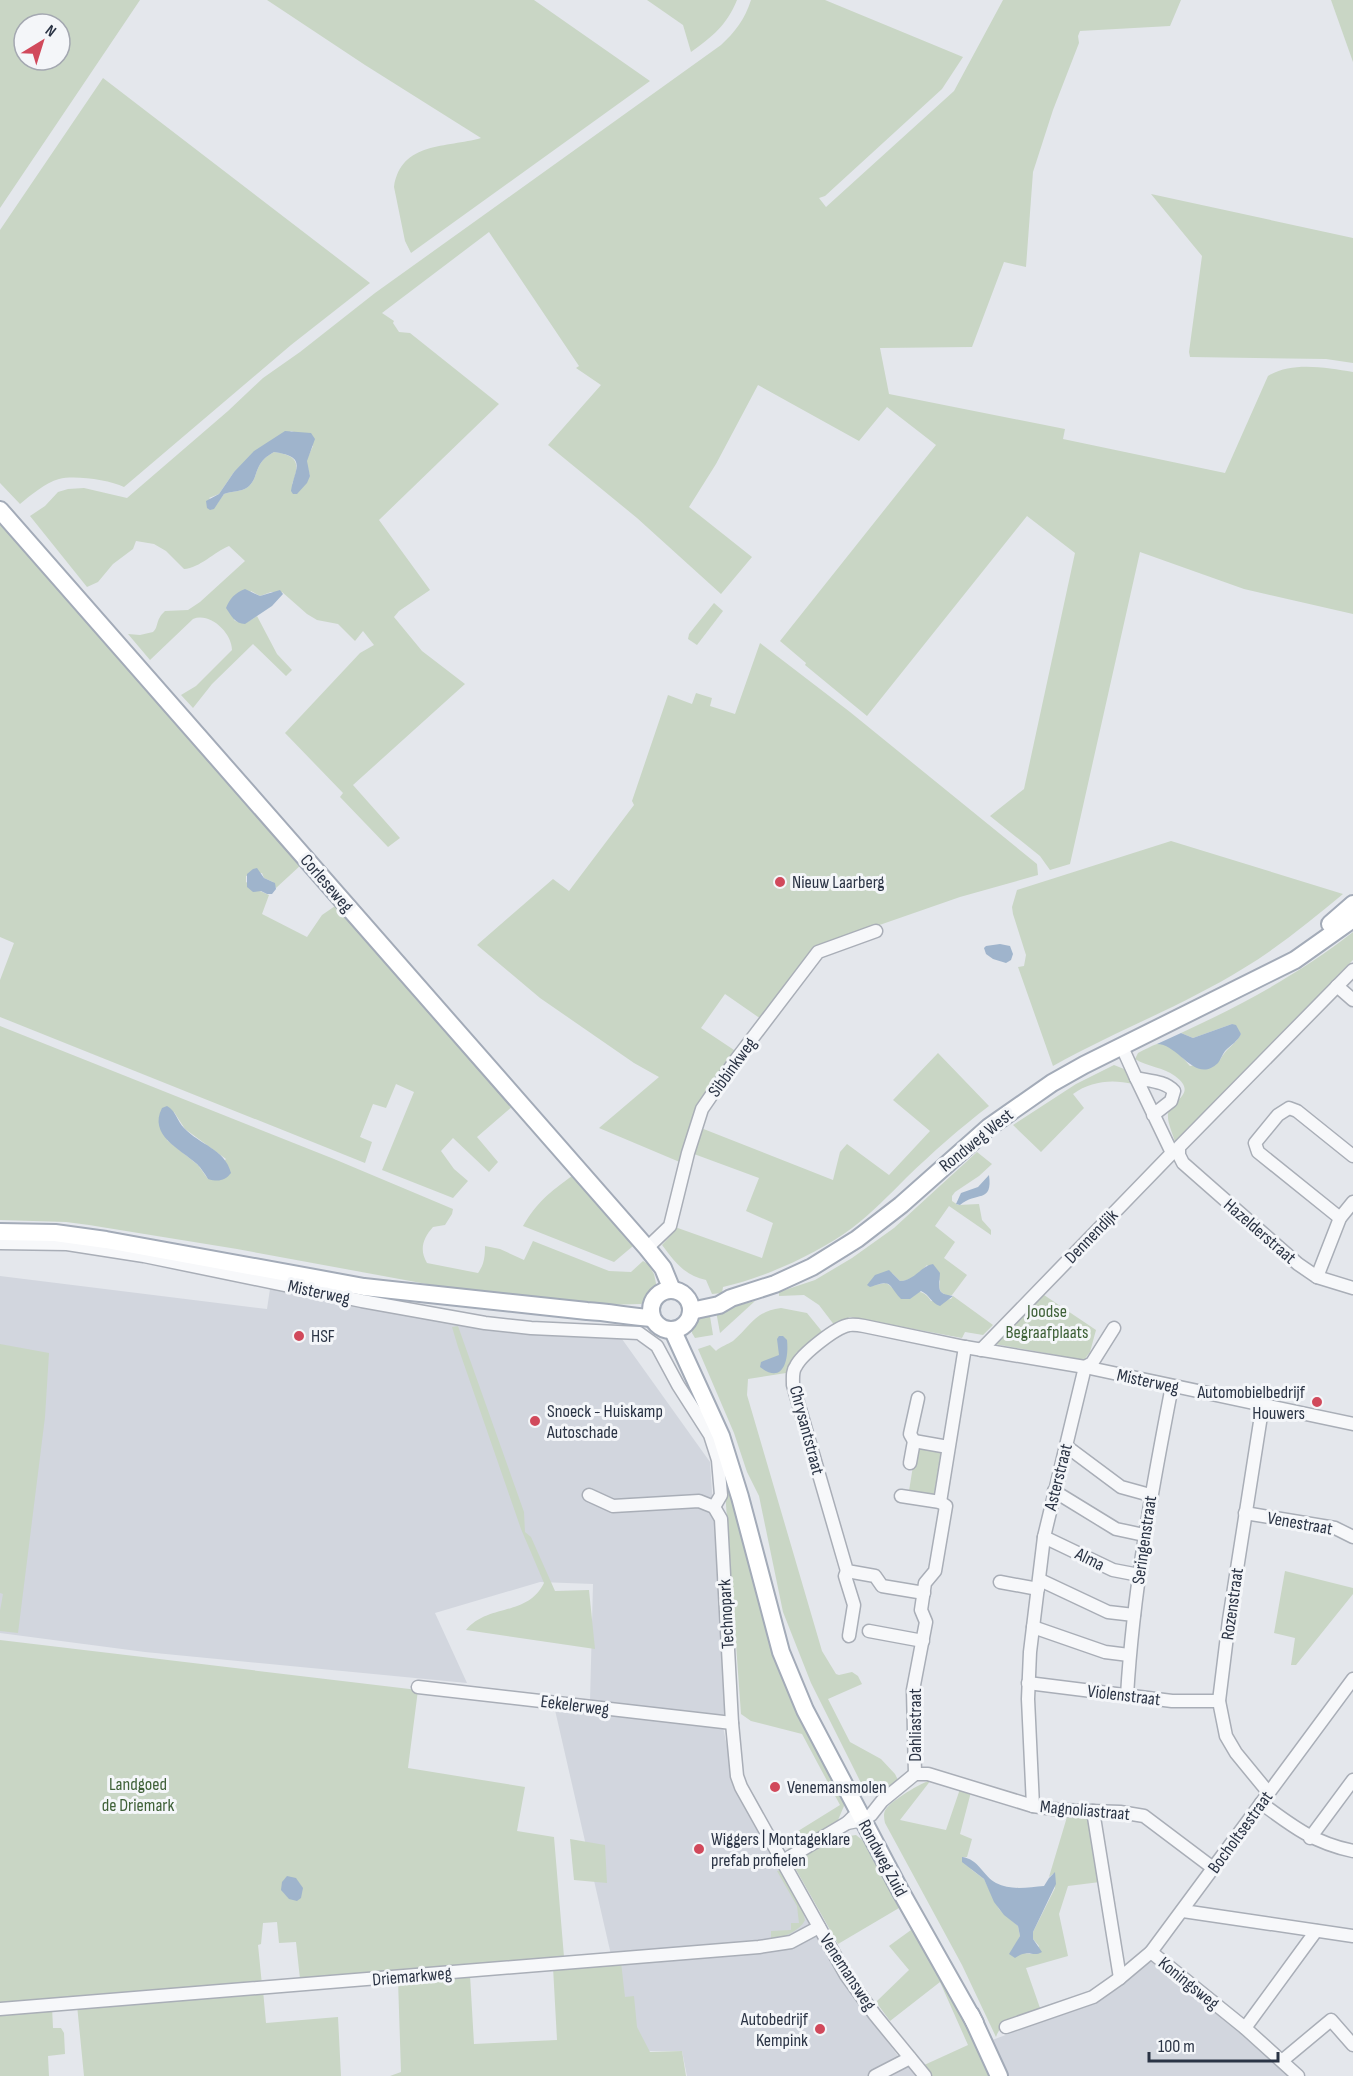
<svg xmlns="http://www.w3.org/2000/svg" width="1353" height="2076" viewBox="0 0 1353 2076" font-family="'Sofia Sans Condensed',sans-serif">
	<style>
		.built { fill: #d2d6de }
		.green { fill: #c9d6c5; fill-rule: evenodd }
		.water { fill: #9fb4cc }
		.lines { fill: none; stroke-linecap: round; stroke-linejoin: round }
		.minor-casing { stroke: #a9aeb7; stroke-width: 15 }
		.major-casing { stroke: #a3abb8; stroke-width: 20 }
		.minor { stroke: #f7f8fa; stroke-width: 12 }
		.major { stroke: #fff; stroke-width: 16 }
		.poi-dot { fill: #d1495b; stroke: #f4f6f9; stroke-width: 2 }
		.labels { text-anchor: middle; stroke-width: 6; stroke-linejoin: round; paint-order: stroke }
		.poi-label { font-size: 18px; fill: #2b3445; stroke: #f4f6f9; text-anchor: start }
		.street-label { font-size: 18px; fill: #2b3445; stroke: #f4f6f9 }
		.park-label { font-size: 18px; fill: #3f6138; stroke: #f4f6f9 }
	</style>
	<rect width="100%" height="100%" fill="#e4e7ec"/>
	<g class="built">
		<polygon points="0,1276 267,1309 270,1289 453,1323 622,1339 710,1462 719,1594 725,1716 590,1702 593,1584 540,1582 435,1613 467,1683 145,1652 0,1633"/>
		<polygon points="555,1710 723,1727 734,1781 847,1986 898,2056 915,2069 1075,2009 1127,1980 1151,1958 1242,2032 1293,2076 687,2076 682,2051 633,2051"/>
	</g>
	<g class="green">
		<path d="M0,0H140L0,208ZM24,24H60V60H24Z"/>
		<path d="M267,0H534L650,81L411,253L405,241L394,187C401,141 447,148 481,138L365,65Z"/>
		<path d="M647,0H737C727,25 712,37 691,52L683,25Z"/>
		<path d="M751,0H825L963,57L942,89L825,196L819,198L826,207L954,91L1003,0H1181L1170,26L1080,31L1078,36L1079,43L1053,110L1033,172L1026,267L1004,262L972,347L880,348L889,394L1065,429L1063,439L1225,473L1268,376C1293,361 1326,368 1353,372V614L1244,589L1140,552L1070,864L1050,870L1040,856L990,816L1024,789L1075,553L1027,516L867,716L805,665L806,663L780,641L936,445L887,407L859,441L758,385L716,464L689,507L752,557L721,594L637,518L548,445L601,385L576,368L579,366L489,232L382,313L394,321L393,323L399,332L410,333L499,404L379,520L430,590L399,611L394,617L422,651L465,684L353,785L400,838L388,847L340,797L343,793L285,733L360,653L374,645L363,631L355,641L338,624L317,620L307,614L282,592H271L260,596L251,591L234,620C244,626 249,621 257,616L277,654L292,670L286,676L253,644L212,684L193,708L181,695L196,686L232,650C232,633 210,612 193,619L150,660L128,634L140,635L153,632C159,627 155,620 165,611L188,610L200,602L245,561L229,546C214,552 200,568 184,569L166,551L154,544L136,541L133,549L113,564L98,582L87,587L30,516L45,506L58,492L68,489L84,488L127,498L228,411L263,378L300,352L375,293L721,45C735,32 745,19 751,0ZM291,431L297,433L313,446L306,461L310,476L292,484C301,463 297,455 274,452C252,464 260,477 248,487C242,492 232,491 224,494L217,504L209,498L219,494L234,472Z"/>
		<polygon points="1331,0 1353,0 1353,62"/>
		<path d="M103,78L370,283L291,345L124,487C109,480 75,475 59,479C45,483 31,495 20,504L0,483V230Z"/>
		<polygon points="1151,194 1353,238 1353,363 1326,359 1190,357 1189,352 1202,256"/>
		<polygon points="0,520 302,864 276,888 273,882 264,878 262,873 246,876 246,882 258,890 269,895 262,914 307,937 322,915 338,904 513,1106 477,1137 498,1162 489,1172 453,1138 441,1151 454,1169 468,1181 453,1198 382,1170 414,1092 396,1084 386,1108 373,1104 360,1137 372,1142 365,1163 0,1017 0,980 14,943 0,937"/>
		<polygon points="714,603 723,611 697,645 688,639 689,634"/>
		<polygon points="760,643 850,712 1037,864 1038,875 960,897 822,945 761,1019 725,994 701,1028 737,1052 699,1102 682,1163 599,1128 659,1077 634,1063 540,998 477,945 553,879 569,891 634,805 632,801 668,695 692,704 696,693 712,698 710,706 735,714"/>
		<path d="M1171,841L1343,894C1311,920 1279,947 1244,968C1183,1006 1115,1031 1053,1066L1018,967L1024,966L1026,955L1013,914L1012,907L1017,890Z"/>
		<path d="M1353,932V960L1175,1142C1173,1134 1167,1122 1168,1114C1171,1100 1199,1094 1175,1076C1163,1067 1148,1067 1135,1059L1138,1053C1144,1050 1151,1046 1157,1044C1170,1042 1182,1057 1190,1066L1220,1060C1225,1049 1236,1044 1241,1034L1232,1024L1193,1038L1181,1033C1242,1005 1299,974 1353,932Z"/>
		<path d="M0,1026L334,1159L453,1209L452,1214L445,1225L433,1227C423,1238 419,1250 427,1263L478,1273C484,1265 485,1257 485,1246L500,1249L524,1260L533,1241L609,1271L631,1272L643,1261L648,1264L654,1274L657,1288L650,1298L641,1304L604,1305L434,1291L432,1285L237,1249L89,1225L66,1222L0,1220ZM174,1112L185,1129L226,1159L208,1179L198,1165L167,1140Z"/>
		<path d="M938,1053L989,1106C960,1128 933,1152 906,1178C889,1195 872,1213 852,1228C819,1253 764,1278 723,1287L722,1293L712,1294L706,1280C684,1275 675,1262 662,1245L671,1235L675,1227L762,1258L773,1223L746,1211L759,1178L694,1154L701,1128L833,1180L840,1152L847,1144L889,1175L930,1131L893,1100Z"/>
		<path d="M1114,1065L1124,1069L1133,1084C1112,1079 1091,1081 1073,1094L1084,1108L1041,1152L1013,1125L1076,1084Z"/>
		<path d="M977,1152L992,1164L979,1176L955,1192L952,1196V1201L958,1205L979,1204L982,1220L991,1230V1235L949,1206L935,1226L955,1242L944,1258L967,1275L952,1295L948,1296C940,1293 938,1289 940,1281L927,1265C920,1273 911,1281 900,1281L892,1273L875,1285L886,1283C890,1285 895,1291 899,1292C914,1296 921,1285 931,1301L951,1299L953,1296L993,1325L983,1335L965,1332L962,1338L850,1317L835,1326L819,1305L804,1295L779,1296V1292L815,1280L852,1258L894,1228Z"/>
		<path d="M572,1176L633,1246L614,1262L523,1226C538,1201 549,1193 572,1176Z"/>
		<polygon points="1044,1295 1096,1330 1090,1352 1084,1360 995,1344"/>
		<polygon points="755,1301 720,1333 716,1311"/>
		<path d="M781,1308L807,1313L824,1334L796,1353L786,1373L748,1379L747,1395L822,1651L836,1674L839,1675L852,1672L858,1676L862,1684L828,1699L850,1742L881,1759L895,1774L899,1782L885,1789L861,1783L811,1683L783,1612L759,1496L747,1472L734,1433L698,1349L710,1345L716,1351C721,1346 727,1345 733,1341C751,1326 755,1311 781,1308Z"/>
		<path d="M709,1310L713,1335L695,1338L692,1333C692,1321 699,1316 709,1310Z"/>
		<path d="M458,1326L524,1512L525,1532L531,1537L555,1591L589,1590L595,1649L466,1630C489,1603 527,1617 544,1583L521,1529L458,1347L452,1327Z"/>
		<polygon points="0,1344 49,1353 45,1417 18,1633 0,1631 0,1611 3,1594 0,1593"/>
		<polygon points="916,1447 941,1451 934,1495 909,1491"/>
		<polygon points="723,1463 757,1585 843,1793 844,1806 838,1820 792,1850 779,1845 782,1841 840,1805 802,1734 751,1721 741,1714"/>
		<polygon points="1285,1571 1353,1588 1353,1594 1296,1665 1291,1665 1295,1638 1274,1633"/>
		<polygon points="0,1640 418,1690 408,1768 525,1787 517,1831 554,1837 564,1957 300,1979 296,1942 279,1943 277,1922 263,1923 261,1944 258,1945 262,1985 0,2007"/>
		<path d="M931,1780L900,1820L946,1830L960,1789L971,1792L960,1834L972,1839L967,1857H963L972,1870L984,1879L999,1909L1018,1926L1020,1936L1015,1946L1023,1953L1034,1954L1039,1946L1033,1939V1932L1055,1888L1053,1874L1049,1877L1067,1817L1087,1819L1090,1825L1100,1882L1068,1886L1059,1914L1068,1956L1026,1968L1040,2008C1025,2015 1001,2020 996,2037L962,1965L885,1823C884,1818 883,1813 886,1809C892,1800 921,1783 931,1780Z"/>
		<path d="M856,1835L866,1843L965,2013L991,2076H930L922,2066L968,2045L940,1982L890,2021L876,2002L909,1970L889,1946L911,1930L899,1908L838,1944L794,1866C812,1849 832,1837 856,1835Z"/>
		<polygon points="570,1839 605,1845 607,1883 574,1880"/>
		<path d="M780,1870L803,1912L805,1920C800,1931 782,1938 771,1940V1931L791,1930V1923H799L797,1906L777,1871Z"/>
		<polygon points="621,1962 625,1997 634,1996 637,2027 650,2052 682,2051 686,2076 390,2076 401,2072 398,1980 470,1975 474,2044 557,2040 553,1967"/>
		<polygon points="263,1990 266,2023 338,2017 341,2076 84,2076 77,2005"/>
		<polygon points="52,2007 53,2028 61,2028 64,2033 65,2054 48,2056 49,2076 0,2076 0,2011"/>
	</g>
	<g class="water">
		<path d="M285,431L311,433L315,439L307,461L310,476L307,483L297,494H293L291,491C294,469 309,457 274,452C252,464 260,477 248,487C242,492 232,491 224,494L214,509L210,510L207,508L206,501L219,494L234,472L254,451Z"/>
		<path d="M245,589L260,596L280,590L283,594L272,606L245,624C235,624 231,615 226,608C230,598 235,593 245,589Z"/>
		<polygon points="257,868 264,878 275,883 276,889 272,894 267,894 261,891 253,892 247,887 247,874 253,869"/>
		<polygon points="1000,944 1010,946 1013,954 1011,960 1006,963 993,959 986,954 984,948 986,946"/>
		<path d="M1232,1024L1236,1025L1241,1034C1238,1041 1231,1045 1225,1051C1222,1055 1221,1059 1218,1063C1195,1085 1179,1044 1157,1044L1181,1033L1193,1038Z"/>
		<path d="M167,1106C176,1111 177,1121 184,1128C200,1145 225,1149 231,1173C225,1181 218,1182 208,1179C205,1174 201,1168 197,1164C180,1149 148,1135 162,1108Z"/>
		<path d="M989,1175C993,1204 976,1191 960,1205L956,1204L961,1193L978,1187Z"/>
		<path d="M933,1264L940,1273C939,1289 936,1294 953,1296L940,1306C931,1303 930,1295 921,1291L910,1299H901C887,1284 893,1279 870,1287L867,1285L875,1275L889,1270L900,1281C914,1281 921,1266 933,1264Z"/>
		<path d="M779,1336H783L787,1340C789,1358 784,1386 760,1367L761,1362L779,1355L777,1339Z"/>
		<path d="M962,1857C979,1859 983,1876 996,1883C1011,1891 1029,1887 1044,1886L1049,1878L1055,1872L1056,1884L1033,1932V1939L1042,1952C1032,1958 1030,1948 1015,1958L1009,1954L1020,1936L1018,1926L1004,1915L994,1902L984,1879L962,1862Z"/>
		<polygon points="287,1876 296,1878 303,1888 301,1898 297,1901 289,1899 281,1890 282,1882"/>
	</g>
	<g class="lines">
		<g class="minor-casing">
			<g id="minor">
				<polyline points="1353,970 1179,1147 1179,1155 1183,1163 1298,1264 1317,1277 1353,1288"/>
				<polyline points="1337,986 1353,1000"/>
				<polyline points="1122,1047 1136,1078"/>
				<polyline points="1340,1218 1258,1152 1255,1143 1278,1115 1289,1108 1297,1111 1353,1156"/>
				<polyline points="0,1243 67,1244 144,1256 362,1301 485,1323 531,1328 639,1333 657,1346 678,1385 710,1435 718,1460 721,1495 714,1507"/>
				<polyline points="647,1248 670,1226 688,1153 702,1109 735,1061 818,952 876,931"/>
				<polyline points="1317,1277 1340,1218 1353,1202"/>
				<path d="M981,1350L1172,1153L1136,1078C1149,1081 1165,1081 1174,1091L1171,1101L1153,1115"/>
				<polyline points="918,1398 910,1434 914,1441 948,1447"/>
				<polyline points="1263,1403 1229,1620 1219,1701 1226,1736 1236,1753 1268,1792"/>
				<polyline points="1066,1446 1121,1487 1150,1495"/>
				<polyline points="910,1463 914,1441"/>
				<polyline points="1054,1491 1116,1529 1144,1535"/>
				<polyline points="589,1495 613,1506 699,1501 714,1507 721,1519 732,1723 737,1776 741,1787 846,1975 875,2015 925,2076"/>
				<polyline points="901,1496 940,1502"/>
				<polyline points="1245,1513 1335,1528 1353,1537"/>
				<polyline points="1044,1537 1113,1570 1139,1575"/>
				<polyline points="847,1571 845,1576 854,1605 849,1636"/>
				<polyline points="1040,1580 1108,1612 1134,1615"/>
				<polyline points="1000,1582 1038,1589"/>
				<path d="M924,1593L882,1586L875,1576L847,1571L793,1385C793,1378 792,1371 796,1366C802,1354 836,1327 849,1325C854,1324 859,1325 864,1326L965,1347L1085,1367L1353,1424"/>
				<polyline points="1033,1627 1105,1652 1129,1655"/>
				<polyline points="869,1631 923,1641"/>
				<polyline points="1028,1683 1172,1701 1219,1701"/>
				<polyline points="418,1687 732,1723"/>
				<path d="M1127,1696C1133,1592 1152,1489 1172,1386"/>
				<polyline points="915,1774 913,1690 926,1622 921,1610 925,1583 935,1571 946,1506 940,1502 965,1347"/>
				<path d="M1261,1803C1292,1826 1314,1843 1353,1851"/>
				<polyline points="1033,1806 1028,1699 1030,1652 1044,1537 1085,1367 1092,1363 1114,1328"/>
				<polyline points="1093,1811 1120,1978"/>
				<polyline points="847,1823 863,1820 871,1815 882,1801 915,1774 928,1774 1033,1806 1061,1810 1120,1812 1144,1816 1213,1868"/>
				<polyline points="1310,1838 1353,1780"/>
				<polyline points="783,1861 847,1823 853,1817"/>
				<polyline points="1183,1911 1353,1936"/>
				<polyline points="1151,1952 1245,2028 1298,2076"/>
				<polyline points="0,2009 759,1947 791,1942 819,1927"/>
				<polyline points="1006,2027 1093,1997 1120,1978 1151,1952 1353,1679"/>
				<polyline points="1245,2028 1316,1931"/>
				<polyline points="1283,2060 1331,2020 1353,2045"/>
				<polyline points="875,2076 910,2058"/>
			</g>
		</g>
		<g class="major-casing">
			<g id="major">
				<polyline points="0,510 647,1248 663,1268 672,1290"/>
				<polyline points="1330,924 1353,904"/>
				<path d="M0,1232L55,1233L106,1240L364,1287L587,1311C610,1312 630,1317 652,1318"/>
				<circle cx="671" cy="1310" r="20"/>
				<polyline points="691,1311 719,1305 731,1298 775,1284 812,1267 857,1239 901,1205 989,1127 1052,1083 1084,1065 1295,960 1353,919"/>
				<polyline points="673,1331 721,1436 740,1497 781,1652 805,1710 901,1892 975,2023"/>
				<polyline points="971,2015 999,2076"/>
			</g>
		</g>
		<use href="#minor" class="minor"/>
		<use href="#major" class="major"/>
	</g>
	<g class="poi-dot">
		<circle cx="780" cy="882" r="6"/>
		<circle cx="299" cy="1336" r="6"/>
		<circle cx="1317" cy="1402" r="6"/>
		<circle cx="535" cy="1421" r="6"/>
		<circle cx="775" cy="1787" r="6"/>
		<circle cx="699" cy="1849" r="6"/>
		<circle cx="820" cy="2029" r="6"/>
	</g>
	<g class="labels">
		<g class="poi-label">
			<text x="792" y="888">Nieuw Laarberg</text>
			<text x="311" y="1342">HSF</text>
			<text x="1305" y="1398" text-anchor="end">Automobielbedrijf<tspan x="1305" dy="21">Houwers</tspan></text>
			<text x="547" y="1417">Snoeck - Huiskamp<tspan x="547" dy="21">Autoschade</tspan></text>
			<text x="787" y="1793">Venemansmolen</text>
			<text x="711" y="1845">Wiggers | Montageklare<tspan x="711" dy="21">prefab profielen</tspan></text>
			<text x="808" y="2025" text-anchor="end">Autobedrijf<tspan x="808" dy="21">Kempink</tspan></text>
		</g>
		<g class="street-label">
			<text transform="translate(327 883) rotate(49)" y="6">Corleseweg</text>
			<text transform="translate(732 1067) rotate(-54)" y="6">Sibbinkweg</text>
			<text transform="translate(976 1140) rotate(-39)" y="6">Rondweg West</text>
			<text transform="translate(1260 1231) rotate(41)" y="6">Hazelderstraat</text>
			<text transform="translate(1091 1236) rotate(-46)" y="6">Dennendijk</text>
			<text transform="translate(319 1292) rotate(12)" y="6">Misterweg</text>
			<text transform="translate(1148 1381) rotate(12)" y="6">Misterweg</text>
			<text transform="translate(807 1430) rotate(75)" y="6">Chrysantstraat</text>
			<text transform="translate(1058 1477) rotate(-76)" y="6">Asterstraat</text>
			<text transform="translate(1300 1523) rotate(10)" y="6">Venestraat</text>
			<text transform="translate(1144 1540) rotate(-82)" y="6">Seringenstraat</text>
			<text transform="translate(1090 1559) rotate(26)" y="6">Alma</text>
			<text transform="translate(1232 1604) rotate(-82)" y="6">Rozenstraat</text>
			<text transform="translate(726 1614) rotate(-93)" y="6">Technopark</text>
			<text transform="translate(1124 1695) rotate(7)" y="6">Violenstraat</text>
			<text transform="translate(575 1705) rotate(7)" y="6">Eekelerweg</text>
			<text transform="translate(915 1725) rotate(-90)" y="6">Dahliastraat</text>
			<text transform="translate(1085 1810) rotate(5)" y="6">Magnoliastraat</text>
			<text transform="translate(1240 1832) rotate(-54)" y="6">Bocholtsestraat</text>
			<text transform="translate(883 1858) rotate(62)" y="6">Rondweg Zuid</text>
			<text transform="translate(848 1972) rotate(57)" y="6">Venemansweg</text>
			<text transform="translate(412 1976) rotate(-5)" y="6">Driemarkweg</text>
			<text transform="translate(1189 1983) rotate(39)" y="6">Koningsweg</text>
		</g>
		<g class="park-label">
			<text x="1047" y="1317">Joodse<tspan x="1047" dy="21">Begraafplaats</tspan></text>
			<text x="138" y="1790">Landgoed<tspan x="138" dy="21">de Driemark</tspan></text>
		</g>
	</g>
	<g transform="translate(42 42) rotate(38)"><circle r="28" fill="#f4f6f9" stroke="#a4a8b1" stroke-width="1.5"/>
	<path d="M0-4.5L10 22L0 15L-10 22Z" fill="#d1495b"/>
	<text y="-9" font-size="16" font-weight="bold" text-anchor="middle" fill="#2b3445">N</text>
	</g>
	<path d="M1149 2052v9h129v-9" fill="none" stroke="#2b3445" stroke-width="3"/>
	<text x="1158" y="2052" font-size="18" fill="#2b3445" stroke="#f4f6f9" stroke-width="4.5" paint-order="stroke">100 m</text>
</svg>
